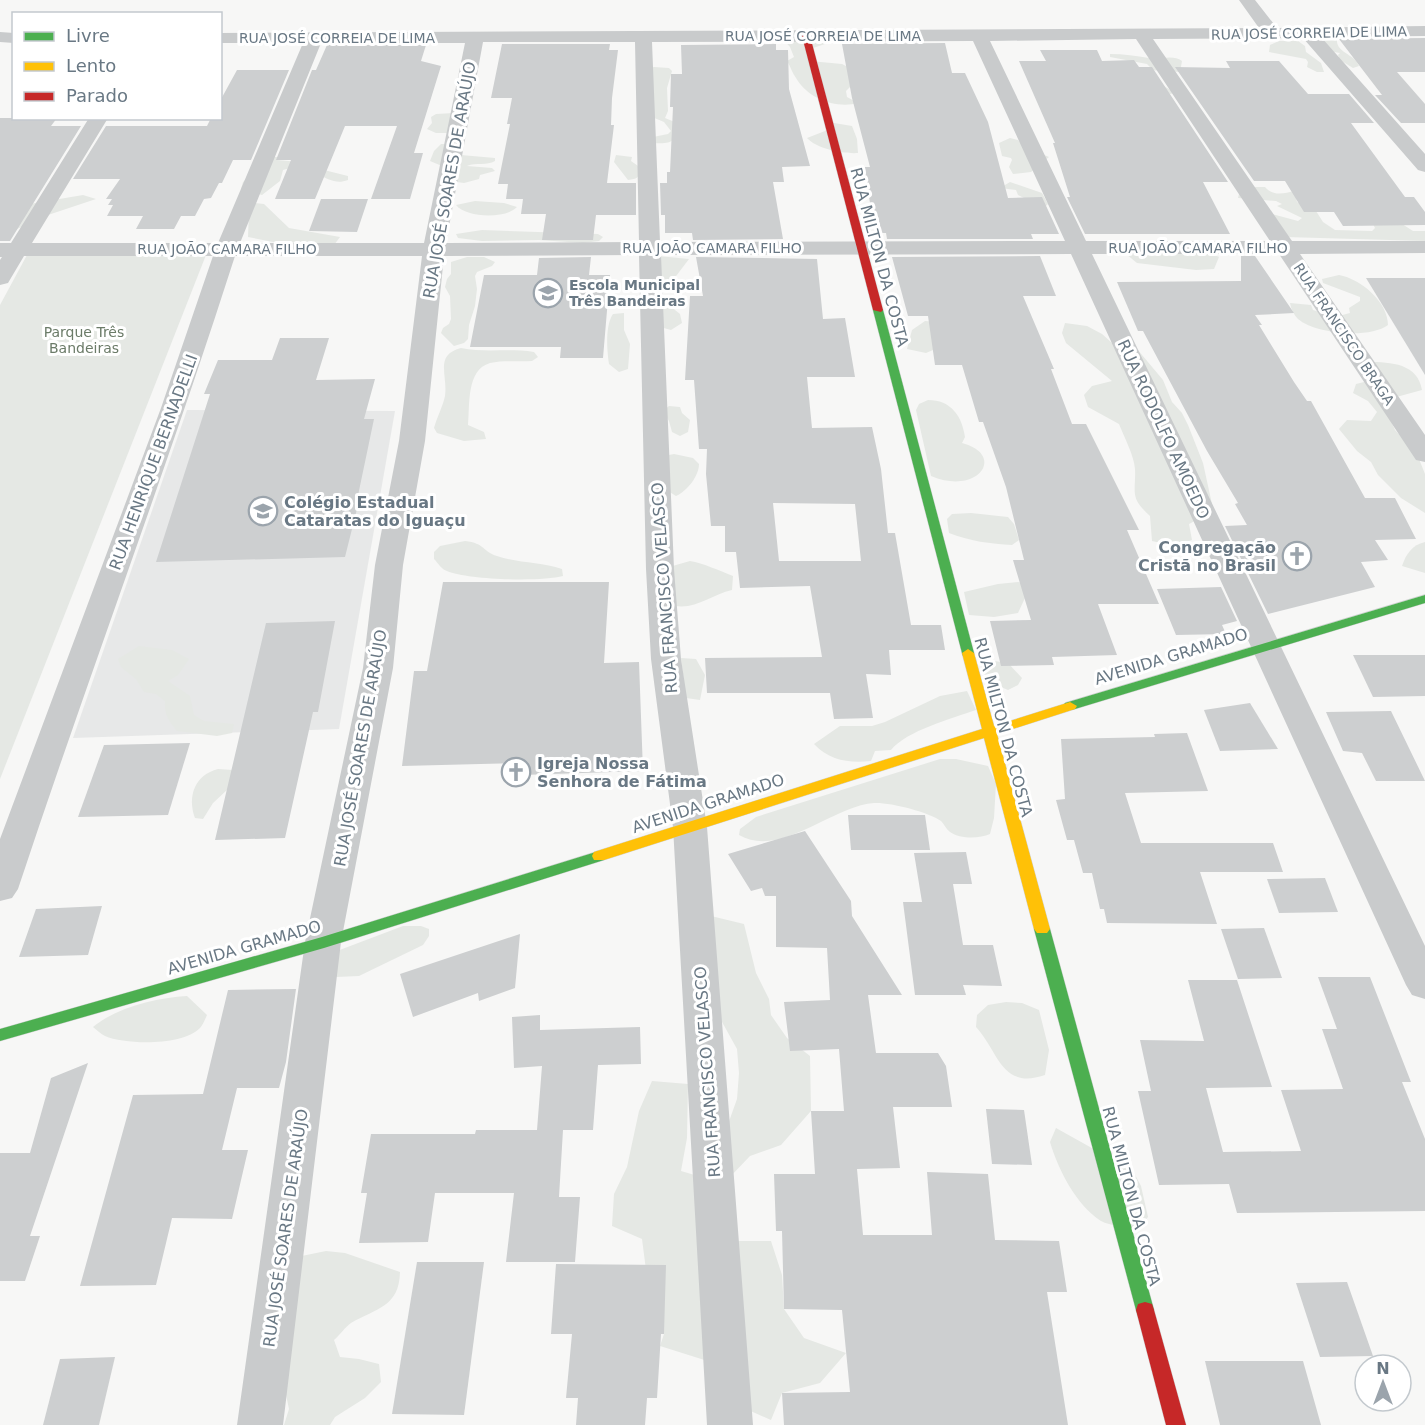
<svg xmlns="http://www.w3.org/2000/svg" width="1425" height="1425" viewBox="0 0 1425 1425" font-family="'DejaVu Sans',sans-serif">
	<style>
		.built { fill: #e7e8e8 }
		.green { fill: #e5e8e4 }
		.building { fill: #cdcfd0; fill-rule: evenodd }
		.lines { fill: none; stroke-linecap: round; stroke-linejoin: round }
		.fast-casing { stroke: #d2d3d4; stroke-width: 1 }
		.slow-casing { stroke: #d2d3d4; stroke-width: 1 }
		.jam-casing { stroke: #d2d3d4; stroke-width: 1 }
		.street { fill: #c9cbcc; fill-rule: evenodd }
		.fast { fill: #4caf50; fill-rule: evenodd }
		.slow { fill: #ffc107; fill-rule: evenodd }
		.jam { fill: #c62828; fill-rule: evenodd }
		.labels { text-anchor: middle; stroke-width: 6; stroke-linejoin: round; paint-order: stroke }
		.far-street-label { font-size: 14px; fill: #697884; stroke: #fff }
		.far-poi-label { font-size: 14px; font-weight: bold; fill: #697884; stroke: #fff; text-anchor: start }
		.far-park-label { font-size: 14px; fill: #6b7b68; stroke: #fff }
		.street-label { font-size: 16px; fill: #697884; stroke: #fff }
		.poi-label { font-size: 16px; font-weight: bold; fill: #697884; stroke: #fff; text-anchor: start }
	</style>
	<rect width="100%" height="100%" fill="#f7f7f6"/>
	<polygon class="built" points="187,410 395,411 339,729 73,738"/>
	<g class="green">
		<path d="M1326,36H1340L1337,38C1335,53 1354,53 1359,66L1353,68L1340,60L1338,55L1340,53L1334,52L1323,41Z"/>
		<path d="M781,37L837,40L807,50L810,61L842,64L852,69L850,87L846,91L847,97L858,103C837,109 808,99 796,78C792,73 791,67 787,61L794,57L790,47Z"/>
		<polygon points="1279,41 1298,41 1305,46 1306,52 1321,63 1324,72 1317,72 1307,67 1308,62 1306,59 1269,52 1270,45"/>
		<path d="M1110,54C1124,54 1136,56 1149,58C1160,60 1173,54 1182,61L1180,72L1149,70L1162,85L1174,92L1171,94L1154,92L1145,71L1150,67L1147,64L1110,57Z"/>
		<path d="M654,67L669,68L672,71L667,88L668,111L665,118L682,125C674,142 673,144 653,143V137L668,134L671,131L664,122L652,117L646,68Z"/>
		<polygon points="454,113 451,133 436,133 427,129 432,123 431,117 436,114"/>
		<path d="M834,123L852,126L857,139L858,153C843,154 817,149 807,138L825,131Z"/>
		<polygon points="1010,138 1018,140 1023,146 1049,157 1031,172 1013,174 1009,167 1012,160 1011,158 1002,156 999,143"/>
		<path d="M441,144H450L461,155L495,158V161C487,166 476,162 467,166L492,168L495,171L480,175L479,179L464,183L457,182L442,166L430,161L434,151Z"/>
		<path d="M616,155L632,157L631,161L641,168C639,178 637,179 628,180L614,162Z"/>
		<path d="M269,157H278L277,160L311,163L320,169L348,176V180C325,189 315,160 283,170L280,181L262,195L241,189L243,182Z"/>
		<polygon points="1010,182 1042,193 1048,204 1044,208 1018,195 1016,190 1000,188"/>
		<path d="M1255,187H1265C1274,197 1284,193 1295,191L1297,202L1316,211L1323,222L1335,230L1372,231L1375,228L1373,224L1399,222L1413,231H1425V241L1285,237L1272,214L1298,221L1302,218L1277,206L1282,204L1276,201L1238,198L1239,194Z"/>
		<polygon points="83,195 96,199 45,216 15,230 24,205"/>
		<path d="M475,201L504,203L517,207C506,219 466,218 456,205Z"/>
		<polygon points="255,203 264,204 289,228 340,237 334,245 278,243 248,237 249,211"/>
		<polygon points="482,230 598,234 603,237 599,241 583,243 539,240 482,241 458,238 456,234"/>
		<polygon points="1210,253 1219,257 1214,269 1196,270 1137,263 1126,254"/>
		<polygon points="27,255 206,255 0,779 0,305"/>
		<polygon points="658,256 689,259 670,284 653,281"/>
		<polygon points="467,257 484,257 495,262 492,266 477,272 475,276 477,289 475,306 469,325 468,339 464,343 454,346 441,333 443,328 449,324 451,319 450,296 445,287 447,279 451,274 451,262"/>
		<path d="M1339,275C1361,279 1388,302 1388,325C1370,339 1315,334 1298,319C1294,315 1291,309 1290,303L1311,305L1313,310L1335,317L1350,313L1349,308L1360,301V297L1323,283L1322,279Z"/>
		<polygon points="660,298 680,314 682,323 671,330 653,325"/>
		<path d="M624,313V330L630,344L628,369L619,372L609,364C607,349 605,326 613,314Z"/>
		<polygon points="925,321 938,322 933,350 926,353 907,349 912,330"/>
		<path d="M1065,323L1087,326L1102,334L1112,343L1137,349L1163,380L1172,402L1182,413L1188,425L1203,463L1212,504L1204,516L1189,524L1192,540L1174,546L1152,541L1150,516C1129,497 1136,493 1135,469C1134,455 1124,437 1119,424L1088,407L1084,395L1092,386L1112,381L1066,343L1062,333Z"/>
		<path d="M461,348C485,353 510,348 534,352L538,357L532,361C519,362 503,360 490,363C466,370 470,405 468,425L484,432L486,439L464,441L437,433L434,428C437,417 443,406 445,396C448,375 434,355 461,348Z"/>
		<path d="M1359,362C1384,362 1417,360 1422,390L1389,399L1390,419L1395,430L1417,454L1425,474V513L1401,498L1378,475L1371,462L1357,451L1339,429L1347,420L1371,421L1377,412L1368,401L1353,393L1356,384L1372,380Z"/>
		<path d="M928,400C951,400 962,416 965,437L962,443C1007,455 978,496 931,476L916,410L919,404Z"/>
		<polygon points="669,406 680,407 682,413 690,420 688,432 680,436 672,432 669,421 663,411"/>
		<path d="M674,454L693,458L699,464C699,476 687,491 676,496L668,491L669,455Z"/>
		<path d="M971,513L1008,517L1014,524L1019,540L1012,545C991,544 969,541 949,533L947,519L952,514Z"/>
		<path d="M465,541C485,543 483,552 497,556C518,563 541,562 562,569L563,576C541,582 468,580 447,571C442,570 438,563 434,559V552L440,546Z"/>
		<path d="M1425,542V573L1402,566C1406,554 1412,545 1425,542Z"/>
		<path d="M690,561C703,563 720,571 733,576L732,590C710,595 692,613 668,604L669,567Z"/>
		<polygon points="1018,582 1031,585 1018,613 994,617 969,615 964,592 998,584"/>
		<path d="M139,646L172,650L189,659L178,675L168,681L190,696L194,715L204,721L234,724L232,733L217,736L177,731C169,721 164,715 165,701L156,694L144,692L136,679L121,667L118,659Z"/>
		<polygon points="681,658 696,659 705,675 700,700 686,698"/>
		<polygon points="994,661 1008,663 1022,678 1018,685 1008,690 996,685 981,671 982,664"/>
		<path d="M967,691L976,710C953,718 906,731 891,750L875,751L871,761C849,763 830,761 814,744L840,726H872L885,722L940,696Z"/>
		<path d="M940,759H956L988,766L996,784L994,818L990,834C979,839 960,839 950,832C946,829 944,824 941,821C929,812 889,802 874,803C832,806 780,859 739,835L740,829L756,817Z"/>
		<path d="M218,769L233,770L228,789L213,803L203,819L195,818C187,796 195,775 218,769Z"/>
		<polygon points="711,916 744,924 756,973 769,999 771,1015 787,1038 810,1056 811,1111 781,1145 750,1156 729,1178 734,1241 771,1241 782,1275 784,1309 804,1338 846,1353 820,1383 782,1393 771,1420 735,1404 733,1369 660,1346 664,1334 646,1270 642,1239 612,1226 614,1194 627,1167 639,1111 652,1081 688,1084 687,1138 681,1171 715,1181 727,1127 737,1099 739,1073 737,1049 711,1002"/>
		<polygon points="403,926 421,926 429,929 429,936 423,945 359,976 336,977 337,951"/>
		<path d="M187,996L207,1015C205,1019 203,1025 200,1028C183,1046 126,1045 105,1036C101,1034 97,1030 93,1027C117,1007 156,998 187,996Z"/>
		<path d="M1006,1002L1022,1003L1039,1010L1049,1050L1045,1075C1001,1090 999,1052 976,1027L977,1015L988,1005Z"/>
		<path d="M1056,1128L1133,1171L1141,1186L1148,1217L1138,1229C1127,1227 1110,1226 1101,1221C1076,1205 1058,1169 1050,1142Z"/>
		<path d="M326,1251L345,1253L400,1272C399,1307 377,1308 351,1323C345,1327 340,1335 334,1340L340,1357L359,1359L379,1364L381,1382L365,1398L335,1417L330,1425H284L289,1409L285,1390L287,1259Z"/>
	</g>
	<g class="building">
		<polygon points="1425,38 1425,72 1397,72 1425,104 1425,123 1401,123 1375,95 1382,95 1339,39"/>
		<polygon points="945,43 952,73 965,73 988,122 1008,198 1042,197 1059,234 1031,234 1033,239 887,239 886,233 875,233 864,167 870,167 852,98 842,44"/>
		<polygon points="502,44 610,44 609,50 618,50 612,98 611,125 614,125 607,183 636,183 636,215 596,215 593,240 542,240 546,214 521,214 523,199 506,199 508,184 498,184 510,124 507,124 512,98 491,98"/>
		<polygon points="776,44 776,50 788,50 789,89 810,166 782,167 784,182 773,182 783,239 693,240 692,233 665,233 665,215 661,215 660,183 667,183 667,172 670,172 673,107 670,107 671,74 682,74 681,45"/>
		<polygon points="327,45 426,45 421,61 441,66 414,153 423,153 410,199 371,199 397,126 345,126 315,199 275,199 291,160 276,160 312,70 316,70"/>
		<polygon points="1040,50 1097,50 1102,61 1134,60 1139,67 1152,67 1228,182 1203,182 1230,234 1085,234 1067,197 1070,197 1053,143 1055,143 1019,61 1046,61"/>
		<polygon points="1226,61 1279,61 1308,94 1349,94 1374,123 1351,123 1405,197 1414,197 1425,212 1425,225 1343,226 1334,212 1304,212 1285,181 1254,181 1175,67 1230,68"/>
		<polygon points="237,70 289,70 251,160 233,160 222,183 219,183 211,198 204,199 195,216 181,216 174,229 136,229 143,216 107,216 113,205 108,205 112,199 106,199 120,179 73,179 106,126 207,126 211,118 220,118 220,101"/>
		<polygon points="0,118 57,118 51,126 81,126 10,241 0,241"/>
		<polygon points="321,199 368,199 357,232 309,231"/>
		<polygon points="1040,256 1056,296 1023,296 1054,369 1051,369 1072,424 1086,424 1139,530 1127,530 1159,604 1098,604 1117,655 1052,657 1054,665 1001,666 990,621 1031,620 1013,560 1024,560 1006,487 983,422 979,422 962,365 935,365 928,316 908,316 892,257"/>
		<polygon points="1241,256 1255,256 1294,313 1255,315 1262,325 1259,325 1294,382 1307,401 1311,401 1365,498 1395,498 1416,539 1375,540 1388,560 1361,562 1375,587 1268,614 1225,526 1247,525 1235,504 1238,503 1207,451 1143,331 1138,331 1117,282 1241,281"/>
		<polygon points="591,257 589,275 610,275 603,358 560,358 561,347 470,347 484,275 537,275 539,258"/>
		<path d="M696,257L817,259L823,319L845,318L855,377H807L812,428L872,427L881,469L888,533H895L911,625H941L945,650H889L891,675L866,674L873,718L834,719L830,693H707L705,658L822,657L810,586L740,588L736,552H725V526H711L706,474L707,449H699L694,380H685L690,296H703ZM773,503L855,504L861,561H779Z"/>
		<polygon points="1366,278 1425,278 1425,375"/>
		<polygon points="280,338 329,338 316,380 375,379 364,419 374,419 356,505 358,505 345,557 156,562 210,394 204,394 218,360 272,360"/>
		<polygon points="443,582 609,582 604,663 639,662 643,771 522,775 522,763 402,766 414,671 427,671"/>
		<polygon points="1221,587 1237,621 1222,625 1226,634 1176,635 1157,589"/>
		<polygon points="335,621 318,712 313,712 285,838 215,840 266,623"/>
		<polygon points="1353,655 1425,655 1425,696 1373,697"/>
		<polygon points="1250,703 1278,749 1220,751 1204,710"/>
		<polygon points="1391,711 1425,781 1376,781 1362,753 1343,751 1326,712"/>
		<polygon points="1187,733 1208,791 1125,793 1141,843 1273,843 1283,872 1200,872 1217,924 1107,923 1104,909 1100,909 1092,873 1083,873 1074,840 1067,840 1056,800 1065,799 1061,739 1155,737 1154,734"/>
		<polygon points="190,743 168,815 78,817 104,745"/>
		<polygon points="848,815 925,815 930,850 851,850"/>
		<polygon points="805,831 851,901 852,916 902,995 868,995 876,1053 938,1053 946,1066 952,1107 893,1107 900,1168 857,1169 863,1235 932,1235 927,1172 988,1174 995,1240 1059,1241 1067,1292 1047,1292 1068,1425 784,1425 782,1393 850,1392 842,1310 784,1309 782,1231 776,1231 774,1174 815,1174 811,1111 844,1111 839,1049 790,1051 784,1002 830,1000 827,948 776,947 776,896 765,896 762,888 751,891 728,854"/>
		<polygon points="966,852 972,884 953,884 963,945 993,945 1002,986 963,985 966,995 915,995 903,902 922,902 914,853"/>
		<polygon points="1325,878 1338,912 1279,913 1267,879"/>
		<polygon points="102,906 88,955 19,957 36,909"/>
		<polygon points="1264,928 1282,978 1238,979 1221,929"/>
		<polygon points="520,934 515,988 479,1001 478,993 413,1017 400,974"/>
		<polygon points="1318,977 1370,977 1411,1082 1402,1082 1425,1139 1425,1211 1237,1213 1229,1184 1159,1185 1138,1091 1151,1091 1140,1040 1204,1041 1188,980 1237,980 1272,1087 1206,1088 1223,1152 1301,1151 1281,1090 1343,1089 1322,1029 1337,1029"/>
		<polygon points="296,989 286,1062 279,1088 237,1088 222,1150 248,1150 232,1219 172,1218 156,1285 80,1286 133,1095 203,1094 228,990"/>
		<polygon points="540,1015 540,1030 640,1027 641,1064 598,1065 593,1130 563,1130 559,1197 580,1197 575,1262 506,1262 514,1193 435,1193 428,1242 359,1243 367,1193 361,1193 371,1134 475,1134 476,1130 537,1130 542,1066 514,1068 512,1017"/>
		<polygon points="88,1063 30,1236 40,1236 25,1281 0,1281 0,1153 30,1153 51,1078"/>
		<polygon points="986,1109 1024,1110 1032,1165 992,1164"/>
		<polygon points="417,1262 484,1262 464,1415 392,1414"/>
		<polygon points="556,1264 666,1265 664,1334 661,1334 657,1398 647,1398 645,1425 576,1425 578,1398 566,1398 572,1334 551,1334"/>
		<polygon points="1347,1282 1373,1356 1320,1357 1296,1283"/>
		<polygon points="115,1357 99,1425 43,1425 60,1359"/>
		<polygon points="1205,1361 1303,1361 1321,1425 1220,1425"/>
	</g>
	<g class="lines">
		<g class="fast-casing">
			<g id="fast">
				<polygon points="878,307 883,310 974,653 973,656 963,656 962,653 873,310"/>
				<polygon points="1425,595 1425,603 1075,709 1070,710 1063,706 1065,703"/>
				<polygon points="599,851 604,852 606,856 604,860 324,948 0,1041 0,1029 322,937"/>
				<polygon points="1042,923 1047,925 1050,929 1154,1310 1152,1316 1145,1318 1138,1316 1136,1310 1034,929 1037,925"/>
			</g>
		</g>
		<g class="slow-casing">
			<polygon id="slow" points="968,649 974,653 994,726 1070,702 1077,706 1075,709 997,734 1050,929 1047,933 1037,933 1034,929 984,738 604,860 594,860 592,856 594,852 982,729 962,653"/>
		</g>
		<g class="jam-casing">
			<g id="jam">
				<polygon points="806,34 810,36 883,310 881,312 873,310 802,36"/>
				<polygon points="1145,1302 1152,1304 1154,1310 1186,1425 1166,1425 1136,1310 1138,1304"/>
			</g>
		</g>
		<g class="street">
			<path d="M1239,0H1255L1277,28L1425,26V36L1321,37L1425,154V172L1418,170L1303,38L1153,39L1292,241H1425V253L1300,254L1425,435V462L1416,460L1279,254H1092L1425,946V999L1412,995L1406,985L1071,254L661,255L674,569L681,659L707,827L753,1425H707L673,827L651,659L646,569L639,255L444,256L425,441L403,565L393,668L341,942L283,1425H237L305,942L363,668L375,565L399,441L422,256H235C167,469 88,677 18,889L12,898L0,901V839L161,408L213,256H24L8,283L0,285V260L2,257H0V243H11L89,118H108L32,243H218L303,43H220V33L1259,28ZM1136,39L1270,241H1086L990,41ZM973,41L1065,241L660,242L652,42ZM483,42H635L639,242L446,243ZM321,43H465L424,243H240Z"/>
			<polygon points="0,32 14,33 14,43 0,42"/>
		</g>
		<use href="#fast" class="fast"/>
		<use href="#slow" class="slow"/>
		<use href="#jam" class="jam"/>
	</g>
	<defs>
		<g id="school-ring" transform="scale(1.5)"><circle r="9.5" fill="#fff" stroke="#9ba4ac" stroke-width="1.5"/><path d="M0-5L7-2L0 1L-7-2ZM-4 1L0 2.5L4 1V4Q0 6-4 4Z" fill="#9ba4ac"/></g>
		<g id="church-ring" transform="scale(1.5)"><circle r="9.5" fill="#fff" stroke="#9ba4ac" stroke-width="1.5"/><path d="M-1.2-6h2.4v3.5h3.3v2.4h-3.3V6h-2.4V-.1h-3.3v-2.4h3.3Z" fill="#9ba4ac"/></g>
	</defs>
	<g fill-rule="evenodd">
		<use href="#school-ring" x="548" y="293"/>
		<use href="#school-ring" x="263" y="511"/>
		<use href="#church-ring" x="1297" y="556"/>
		<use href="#church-ring" x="516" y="772"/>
	</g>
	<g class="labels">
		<g class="far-street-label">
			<text transform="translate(1309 33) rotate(-1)" y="5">RUA JOSÉ CORREIA DE LIMA</text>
			<text x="823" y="41">RUA JOSÉ CORREIA DE LIMA</text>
			<text x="337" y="43">RUA JOSÉ CORREIA DE LIMA</text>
			<text x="712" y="253">RUA JOÃO CAMARA FILHO</text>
			<text x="1198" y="253">RUA JOÃO CAMARA FILHO</text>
			<text x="227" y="254">RUA JOÃO CAMARA FILHO</text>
			<text transform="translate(1344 334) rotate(56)" y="5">RUA FRANCISCO BRAGA</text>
		</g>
		<g class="far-poi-label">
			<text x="569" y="290">Escola Municipal<tspan x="569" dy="16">Três Bandeiras</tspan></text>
		</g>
		<g class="far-park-label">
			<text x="84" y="337">Parque Três<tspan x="84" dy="16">Bandeiras</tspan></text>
		</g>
		<g class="street-label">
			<text transform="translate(449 180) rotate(-80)" y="6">RUA JOSÉ SOARES DE ARAÚJO</text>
			<text transform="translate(880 257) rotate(75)" y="6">RUA MILTON DA COSTA</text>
			<text transform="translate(1164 429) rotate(65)" y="6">RUA RODOLFO AMOEDO</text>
			<text transform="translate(153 462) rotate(-70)" y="6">RUA HENRIQUE BERNADELLI</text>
			<text transform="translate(664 588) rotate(-94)" y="6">RUA FRANCISCO VELASCO</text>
			<text transform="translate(1171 656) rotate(-17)" y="6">AVENIDA GRAMADO</text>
			<text transform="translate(1004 727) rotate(75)" y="6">RUA MILTON DA COSTA</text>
			<text transform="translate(360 748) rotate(-80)" y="6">RUA JOSÉ SOARES DE ARAÚJO</text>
			<text transform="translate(708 803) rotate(-18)" y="6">AVENIDA GRAMADO</text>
			<text transform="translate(244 947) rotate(-16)" y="6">AVENIDA GRAMADO</text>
			<text transform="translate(707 1072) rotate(-94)" y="6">RUA FRANCISCO VELASCO</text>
			<text transform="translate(1132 1196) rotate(75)" y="6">RUA MILTON DA COSTA</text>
			<text transform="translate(285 1228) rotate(-82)" y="6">RUA JOSÉ SOARES DE ARAÚJO</text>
		</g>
		<g class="poi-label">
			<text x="284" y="508">Colégio Estadual<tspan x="284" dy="18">Cataratas do Iguaçu</tspan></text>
			<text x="1276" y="553" text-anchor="end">Congregação<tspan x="1276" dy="18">Cristã no Brasil</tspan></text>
			<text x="537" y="769">Igreja Nossa<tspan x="537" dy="18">Senhora de Fátima</tspan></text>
		</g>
	</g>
	<rect x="12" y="12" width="210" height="108" fill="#ffffff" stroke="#c3c9ce" stroke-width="1.5"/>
	<rect x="24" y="32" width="30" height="9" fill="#4caf50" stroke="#c3c9ce" stroke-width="1.5"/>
	<text x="66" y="42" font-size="18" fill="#697884">Livre</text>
	<rect x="24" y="62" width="30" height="9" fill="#ffc107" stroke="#c3c9ce" stroke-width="1.5"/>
	<text x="66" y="72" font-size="18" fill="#697884">Lento</text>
	<rect x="24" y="92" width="30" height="9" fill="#c62828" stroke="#c3c9ce" stroke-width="1.5"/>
	<text x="66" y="102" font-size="18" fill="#697884">Parado</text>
	<g transform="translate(1383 1383)"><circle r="28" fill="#ffffff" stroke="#c3c9ce" stroke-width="1.5"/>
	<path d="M0-4.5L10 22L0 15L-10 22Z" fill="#9ba4ac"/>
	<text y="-9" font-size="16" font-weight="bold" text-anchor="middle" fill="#697884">N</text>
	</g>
</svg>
